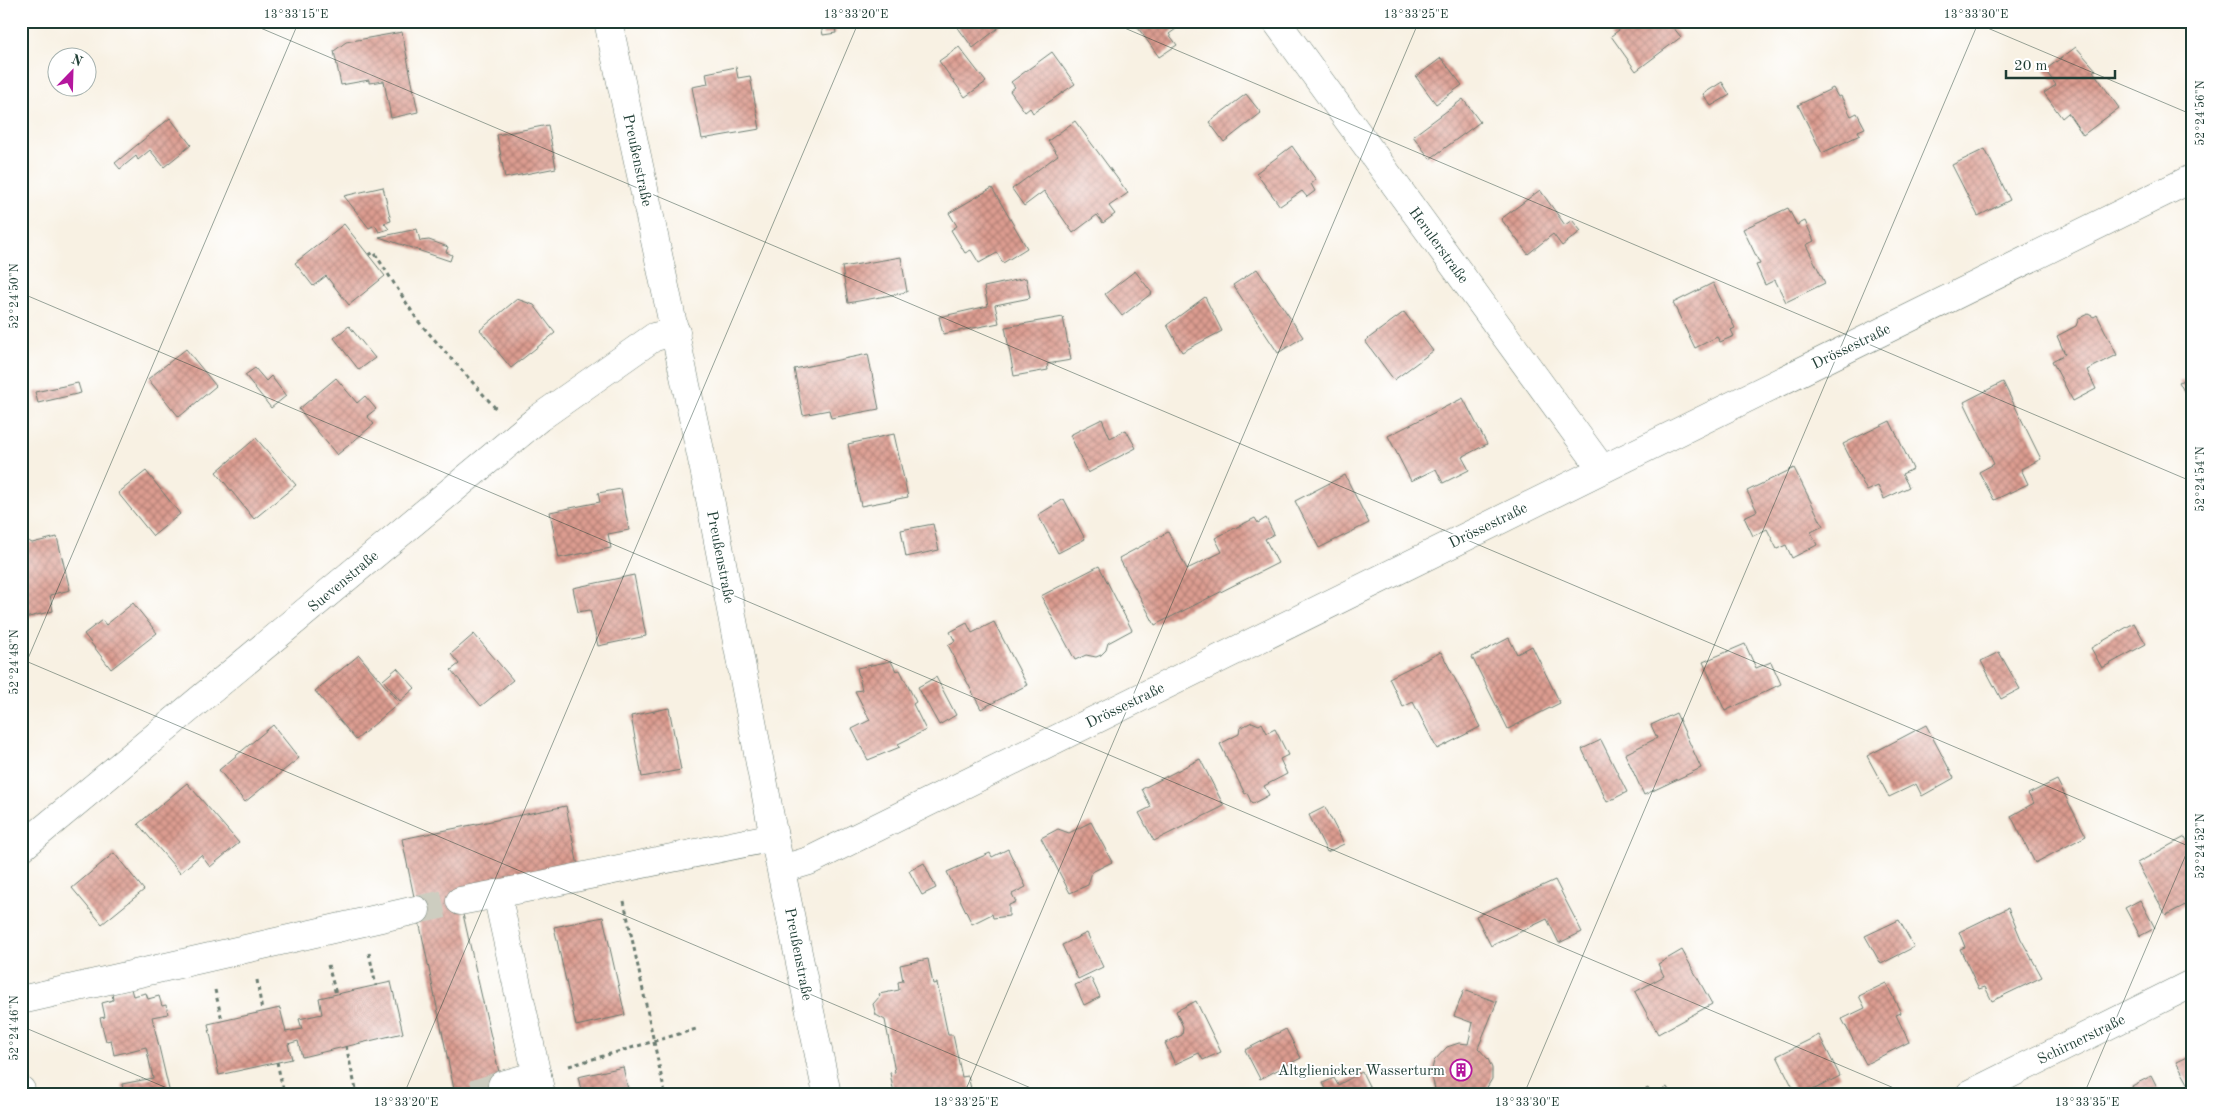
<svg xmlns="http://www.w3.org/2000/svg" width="2214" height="1115" viewBox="0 0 2214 1115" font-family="'Old Standard TT',serif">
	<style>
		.building { fill: url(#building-cross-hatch) }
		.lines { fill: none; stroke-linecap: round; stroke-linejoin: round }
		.minor-tunnel { stroke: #cdcdc0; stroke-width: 28; stroke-dasharray: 28 14; stroke-linecap: butt }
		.minor-casing { stroke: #6b7c71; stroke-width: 29 }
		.path { stroke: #6b7c71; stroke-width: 3; stroke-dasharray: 4 4; stroke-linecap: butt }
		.minor { stroke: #fff; stroke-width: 28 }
		.ticks { fill: none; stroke: #1f3d34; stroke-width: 1; stroke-opacity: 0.45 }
		.labels { text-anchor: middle; stroke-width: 4; stroke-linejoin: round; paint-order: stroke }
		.street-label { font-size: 15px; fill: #1f3d34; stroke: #fff }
		.poi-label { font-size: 15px; fill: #1f3d34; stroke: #fff; text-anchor: end }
		.neatline { fill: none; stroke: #1f3d34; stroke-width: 2 }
		.ticks-label { font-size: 12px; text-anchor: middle; fill: #1f3d34 }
	</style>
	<defs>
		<pattern id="building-cross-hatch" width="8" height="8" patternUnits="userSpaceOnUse" patternTransform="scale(1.25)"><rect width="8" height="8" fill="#dc9c90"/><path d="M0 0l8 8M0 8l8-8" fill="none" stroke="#b28076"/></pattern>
	</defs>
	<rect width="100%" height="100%" fill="#fff"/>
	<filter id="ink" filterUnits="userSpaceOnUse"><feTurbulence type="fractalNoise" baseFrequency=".02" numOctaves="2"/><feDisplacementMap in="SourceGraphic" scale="10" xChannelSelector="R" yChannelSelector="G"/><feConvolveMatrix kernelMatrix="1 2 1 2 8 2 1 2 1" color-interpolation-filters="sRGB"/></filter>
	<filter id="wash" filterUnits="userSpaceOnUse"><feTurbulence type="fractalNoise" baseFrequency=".0096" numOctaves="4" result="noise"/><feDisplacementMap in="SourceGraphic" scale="20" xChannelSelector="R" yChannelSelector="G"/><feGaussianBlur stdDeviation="1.12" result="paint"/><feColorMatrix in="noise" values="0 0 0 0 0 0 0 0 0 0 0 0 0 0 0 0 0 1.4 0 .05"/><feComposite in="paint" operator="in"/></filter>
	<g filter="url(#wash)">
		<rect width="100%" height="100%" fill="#f8f1e3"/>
		<g id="blocks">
			<g class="building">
				<polygon points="767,21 786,21 786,22 767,26"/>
				<polygon points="820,21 834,21 836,33 823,35"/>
				<polygon points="953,21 1007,21 973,48"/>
				<polygon points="1133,21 1187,21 1169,34 1177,45 1159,57"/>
				<polygon points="1631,21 1668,21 1681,37 1636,71 1611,36"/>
				<polygon points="402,32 418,112 391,118 384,81 369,83 369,80 341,85 334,51 346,42"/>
				<polygon points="959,47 986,82 965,97 939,61"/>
				<polygon points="2076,47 2096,70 2093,71 2119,108 2083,135 2068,113 2062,118 2044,93 2056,85 2045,70"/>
				<polygon points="1052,52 1075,84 1033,113 1030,108 1025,112 1010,91 1015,87 1011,82"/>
				<polygon points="1441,58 1462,85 1436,104 1416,77"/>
				<polygon points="736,67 738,78 750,76 760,129 702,139 692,87 708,84 706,73"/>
				<polygon points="1722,82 1730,95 1711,106 1703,94"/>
				<polygon points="1833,88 1838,97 1841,96 1851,116 1857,113 1865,128 1858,131 1860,135 1822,153 1798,105"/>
				<polygon points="1246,94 1261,113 1224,142 1209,122"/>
				<polygon points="1463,99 1480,122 1430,159 1413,136"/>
				<polygon points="170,118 191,145 164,167 150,150 138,160 136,156 120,169 115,163"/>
				<polygon points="1075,121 1128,193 1109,206 1115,214 1103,223 1097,215 1073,233 1044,191 1024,206 1012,189 1058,155 1048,141"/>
				<polygon points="548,125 556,168 505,178 497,135"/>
				<polygon points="1292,146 1316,180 1311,184 1315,191 1307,197 1302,191 1280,206 1256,173"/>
				<polygon points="1985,149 2010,200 1978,216 1952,165"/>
				<polygon points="383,187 391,221 384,223 389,229 379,232 375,225 369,228 344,196"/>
				<polygon points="992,188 1027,248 1003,263 997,253 979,263 971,250 965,253 951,230 957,226 949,213"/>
				<polygon points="1540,190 1565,225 1572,220 1581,231 1562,246 1553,234 1528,254 1501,219"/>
				<polygon points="1788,208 1797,225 1805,221 1814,241 1806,245 1825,283 1786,302 1775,280 1765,285 1756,265 1760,264 1743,229"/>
				<polygon points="344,224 385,276 349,305 326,276 313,286 295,263"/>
				<polygon points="417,229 420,241 429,240 448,247 446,252 452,255 450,261 379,237"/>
				<polygon points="901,257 907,292 848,303 842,267"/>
				<polygon points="1257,269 1303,337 1278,353 1233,285"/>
				<polygon points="1135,271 1152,293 1122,316 1105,294"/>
				<polygon points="1026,278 1030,298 995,305 999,323 943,334 939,317 988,306 984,287"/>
				<polygon points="1713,283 1735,328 1731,330 1734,336 1720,342 1717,337 1695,348 1673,303"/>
				<polygon points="1205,297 1222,331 1182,352 1167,325"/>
				<polygon points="517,299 534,305 555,333 511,368 480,330"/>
				<polygon points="1404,312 1433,351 1394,380 1365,341"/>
				<polygon points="2088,314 2094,317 2097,315 2117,355 2087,370 2096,389 2073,401 2052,361 2065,354 2057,336 2076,326 2079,318"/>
				<polygon points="1063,317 1071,360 1047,364 1048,370 1014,376 1005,327"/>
				<polygon points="349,326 375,358 359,370 334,338"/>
				<polygon points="186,349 216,386 179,417 148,379"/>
				<polygon points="868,354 879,409 831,418 829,410 803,415 794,369"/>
				<polygon points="255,368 266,381 271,376 286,396 271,408 245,375"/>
				<polygon points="2192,376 2193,401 2190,402 2179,382"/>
				<polygon points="336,378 357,403 365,396 376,409 367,416 374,424 337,455 299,409"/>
				<polygon points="2003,382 2041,459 2021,469 2028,484 1994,500 1979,472 1994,464 1964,402"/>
				<polygon points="78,383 81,393 38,403 35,392"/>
				<polygon points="1463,398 1487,444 1462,457 1469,470 1443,483 1436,469 1411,481 1388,436"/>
				<polygon points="1102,419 1110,438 1126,430 1136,448 1088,473 1070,435"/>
				<polygon points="1890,421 1913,469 1902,474 1909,487 1884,499 1878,486 1867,491 1843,444"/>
				<polygon points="894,434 908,497 861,506 848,444"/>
				<polygon points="256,438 296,485 254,519 216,472"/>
				<polygon points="1794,468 1823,526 1811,532 1817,545 1792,558 1786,545 1777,549 1767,529 1753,536 1744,517 1757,511 1747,491"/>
				<polygon points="146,471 180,514 153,536 118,493"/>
				<polygon points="1345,475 1369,523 1319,548 1295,501"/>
				<polygon points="621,489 629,530 608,534 611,548 559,558 550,512 600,502 598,493"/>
				<polygon points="1064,499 1085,539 1058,553 1038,515"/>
				<polygon points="1255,518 1258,523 1266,518 1274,534 1265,539 1278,563 1155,625 1119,558 1168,532 1187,569 1222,552 1215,538"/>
				<polygon points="933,524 939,550 906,557 901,530"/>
				<polygon points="57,537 70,590 50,595 53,611 21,619 21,540 25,539 32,543"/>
				<polygon points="1099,566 1132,630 1108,643 1106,650 1101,655 1096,657 1086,655 1075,660 1041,596"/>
				<polygon points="634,575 646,636 598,646 590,610 578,612 573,588"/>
				<polygon points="133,603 157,633 111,669 84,634 102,620 106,625"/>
				<polygon points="994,622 1027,685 981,709 948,645 955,641 950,632 967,623 972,633"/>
				<polygon points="2134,623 2146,644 2102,668 2091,648"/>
				<polygon points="474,634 513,680 481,706 451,670 459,664 451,654"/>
				<polygon points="1509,638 1517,654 1532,646 1560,703 1508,729 1472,657"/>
				<polygon points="1745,644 1756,668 1771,662 1781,684 1725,711 1703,662"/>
				<polygon points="1441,652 1480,727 1437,749 1413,702 1403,707 1389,678"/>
				<polygon points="1999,652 2020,689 2001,699 1981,661"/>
				<polygon points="359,655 399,703 356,740 315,691"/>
				<polygon points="891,661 896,671 900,670 916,702 913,704 926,730 898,744 900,747 868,760 852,729 870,720 855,691 862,690 857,668"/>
				<polygon points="397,668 415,688 400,701 383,680"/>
				<polygon points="936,677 956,715 939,725 918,687"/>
				<polygon points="669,708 681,770 642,777 631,716"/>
				<polygon points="1676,713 1701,768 1644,795 1625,754 1657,738 1651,725"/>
				<polygon points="1252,722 1259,725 1262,723 1267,733 1275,729 1288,755 1280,759 1287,774 1264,786 1269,795 1252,804 1247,793 1245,794 1220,744 1239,734 1240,728"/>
				<polygon points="273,725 299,758 245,802 219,770"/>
				<polygon points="1926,725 1954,778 1922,796 1916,784 1889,797 1867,756"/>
				<polygon points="1601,740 1627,792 1607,802 1582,749"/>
				<polygon points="1200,759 1224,806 1154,841 1139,813 1151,807 1142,789"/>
				<polygon points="2057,780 2086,836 2035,863 2011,816 2034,803 2028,794"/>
				<polygon points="187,783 239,843 210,867 201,855 180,873 138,824"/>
				<polygon points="566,806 578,866 460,901 504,1094 455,1094 402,839"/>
				<polygon points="1325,807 1344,844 1327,852 1309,815"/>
				<polygon points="1091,822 1112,862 1092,872 1088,885 1070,893 1041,838 1058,829 1069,833"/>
				<polygon points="2185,837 2193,851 2193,901 2166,915 2137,863"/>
				<polygon points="1008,849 1026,887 1012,894 1016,902 1009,905 1009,916 993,918 992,914 972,924 947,872 990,853 992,857"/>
				<polygon points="114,853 144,890 102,924 72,888"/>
				<polygon points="924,863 936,888 922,895 909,871"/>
				<polygon points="1555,880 1582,932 1559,943 1547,919 1491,946 1476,916"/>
				<polygon points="2140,900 2155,928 2140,936 2125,908"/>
				<polygon points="2008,908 2021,939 2042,977 1992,1001 1985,987 1979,989 1960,949 1965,947 1959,932"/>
				<polygon points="603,917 625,1015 576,1026 554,927"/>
				<polygon points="1899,920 1914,947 1881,964 1865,936"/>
				<polygon points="1087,933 1103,967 1078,979 1062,945"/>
				<polygon points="1682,950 1712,1004 1658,1034 1635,992 1664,976 1658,964"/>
				<polygon points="928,959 933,984 937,983 948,1035 953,1035 962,1077 968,1076 972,1093 894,1094 890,1073 895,1072 885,1020 876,1015 873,1004 880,996 879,994 899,990 898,982 903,981 900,965"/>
				<polygon points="1091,978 1100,997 1084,1005 1075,985"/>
				<polygon points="391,982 403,1033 302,1057 298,1041 288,1044 292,1059 219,1075 208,1024 280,1008 286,1032 302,1029 299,1019 322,1014 319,998"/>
				<polygon points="1886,983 1901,1013 1896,1015 1909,1042 1866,1064 1842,1019 1865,1008 1859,996"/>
				<polygon points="131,989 133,996 146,993 148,999 159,996 162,1006 166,1005 168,1014 152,1017 170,1094 124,1094 122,1084 153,1078 146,1047 114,1055 111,1040 106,1041 100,1018 105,1017 102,1003 113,1000 112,993"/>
				<polygon points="1464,990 1497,1002 1478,1048 1488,1059 1492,1068 1492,1079 1483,1094 1439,1094 1435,1089 1431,1073 1434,1061 1447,1047 1459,1043 1468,1044 1473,1023 1454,1016"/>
				<polygon points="1196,1001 1221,1052 1203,1060 1199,1053 1175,1064 1165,1043 1182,1035 1183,1027 1176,1011"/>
				<polygon points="1286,1029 1301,1058 1260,1079 1245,1050"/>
				<polygon points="1819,1035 1840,1076 1805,1094 1796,1094 1777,1056"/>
				<polygon points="2193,1054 2193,1092 2176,1062"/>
				<polygon points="623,1067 629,1094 582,1094 578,1077"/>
				<polygon points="1362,1072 1373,1094 1321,1094 1327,1091 1323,1083 1334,1078 1338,1085"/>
				<polygon points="2151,1076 2160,1094 2136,1094 2132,1086"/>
				<polygon points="1667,1087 1671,1094 1655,1094"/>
				<polygon points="1648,1088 1651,1094 1636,1094"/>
			</g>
		</g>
	</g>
	<g filter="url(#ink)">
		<use href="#blocks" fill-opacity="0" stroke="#6b7c71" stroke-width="1"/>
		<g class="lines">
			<g class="minor-tunnel">
				<polyline points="416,910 460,901"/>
				<polyline points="474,1094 502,1085"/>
			</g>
			<g class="minor-casing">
				<g id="minor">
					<polyline points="608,21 707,483 771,822 827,1094"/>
					<polyline points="1276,21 1602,469"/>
					<polyline points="21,848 539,418 654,337 676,332"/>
					<polyline points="782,869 809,861 2193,178"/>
					<polyline points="460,901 497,894"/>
					<polyline points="21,1000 416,910"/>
					<polyline points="502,1085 537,1075"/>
					<polyline points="21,1090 22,1094"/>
					<polyline points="541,1094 497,894 774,837"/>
					<polyline points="1970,1094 2193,983"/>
				</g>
			</g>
			<g class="path">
				<polyline points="369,255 374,252 418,321 498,411"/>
				<polyline points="624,901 665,1094"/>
				<polyline points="369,953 376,986"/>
				<polyline points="328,965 336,994"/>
				<polyline points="257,980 262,1011"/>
				<polyline points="215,990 222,1020"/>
				<polyline points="346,1046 357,1094"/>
				<polyline points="277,1062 284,1094"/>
				<polyline points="569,1066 696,1029"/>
			</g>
			<use href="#minor" class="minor"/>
		</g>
	</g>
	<path class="ticks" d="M244,21L2193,848M1108,21L2193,482M1971,21L2193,115M21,293L1908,1094M21,659L1045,1094M21,675L299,21M21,1026L181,1094M404,1094L859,21M964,1094L1419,21M1524,1094L1979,21M2084,1094L2193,838"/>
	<defs>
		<g id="building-ring" transform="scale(1.125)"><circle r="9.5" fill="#fff" stroke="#b5179e" stroke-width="1.5"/><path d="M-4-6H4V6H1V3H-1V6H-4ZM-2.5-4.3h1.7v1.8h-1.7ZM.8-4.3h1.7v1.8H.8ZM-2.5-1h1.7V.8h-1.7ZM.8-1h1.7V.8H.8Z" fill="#b5179e"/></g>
	</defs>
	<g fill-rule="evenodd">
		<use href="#building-ring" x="1461" y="1070"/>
	</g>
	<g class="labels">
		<g class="street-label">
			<text transform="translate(638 160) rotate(78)" y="5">Preußenstraße</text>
			<text transform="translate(1439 245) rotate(54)" y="5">Herulerstraße</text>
			<text transform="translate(1851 346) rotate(-26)" y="5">Drössestraße</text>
			<text transform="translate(1488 525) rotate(-26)" y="5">Drössestraße</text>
			<text transform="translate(721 557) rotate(79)" y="5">Preußenstraße</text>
			<text transform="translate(343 581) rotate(-40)" y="5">Suevenstraße</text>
			<text transform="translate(1125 705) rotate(-26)" y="5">Drössestraße</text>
			<text transform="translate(799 954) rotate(79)" y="5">Preußenstraße</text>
			<text transform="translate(2081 1039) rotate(-26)" y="5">Schirnerstraße</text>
		</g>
		<g class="poi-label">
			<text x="1445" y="1075">Altglienicker Wasserturm</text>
		</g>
	</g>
	<rect width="2214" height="1115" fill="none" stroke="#fff" stroke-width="55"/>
	<g transform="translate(72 72) rotate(23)"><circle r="24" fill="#ffffff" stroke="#a5b1ae"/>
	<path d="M0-4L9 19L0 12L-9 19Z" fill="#b5179e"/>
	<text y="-8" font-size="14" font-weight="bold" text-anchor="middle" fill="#1f3d34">N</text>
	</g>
	<path d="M2006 70v8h109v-8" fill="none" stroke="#1f3d34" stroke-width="2.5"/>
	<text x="2014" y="70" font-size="15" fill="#1f3d34" stroke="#ffffff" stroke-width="4" paint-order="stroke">20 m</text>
	<rect x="28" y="28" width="2158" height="1060" class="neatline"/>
	<g class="ticks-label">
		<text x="296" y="18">13°33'15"E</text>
		<text x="856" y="18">13°33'20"E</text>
		<text x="1416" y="18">13°33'25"E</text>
		<text x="1976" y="18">13°33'30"E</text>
		<text transform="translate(2200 113) rotate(-90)" y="4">52°24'56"N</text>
		<text transform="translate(14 296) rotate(-90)" y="4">52°24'50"N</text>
		<text transform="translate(2200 479) rotate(-90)" y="4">52°24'54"N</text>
		<text transform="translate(14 662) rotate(-90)" y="4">52°24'48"N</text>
		<text transform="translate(2200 846) rotate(-90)" y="4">52°24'52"N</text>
		<text transform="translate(14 1028) rotate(-90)" y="4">52°24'46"N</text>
		<text x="406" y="1106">13°33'20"E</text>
		<text x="966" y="1106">13°33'25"E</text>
		<text x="1527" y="1106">13°33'30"E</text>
		<text x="2087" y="1106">13°33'35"E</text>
	</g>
</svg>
